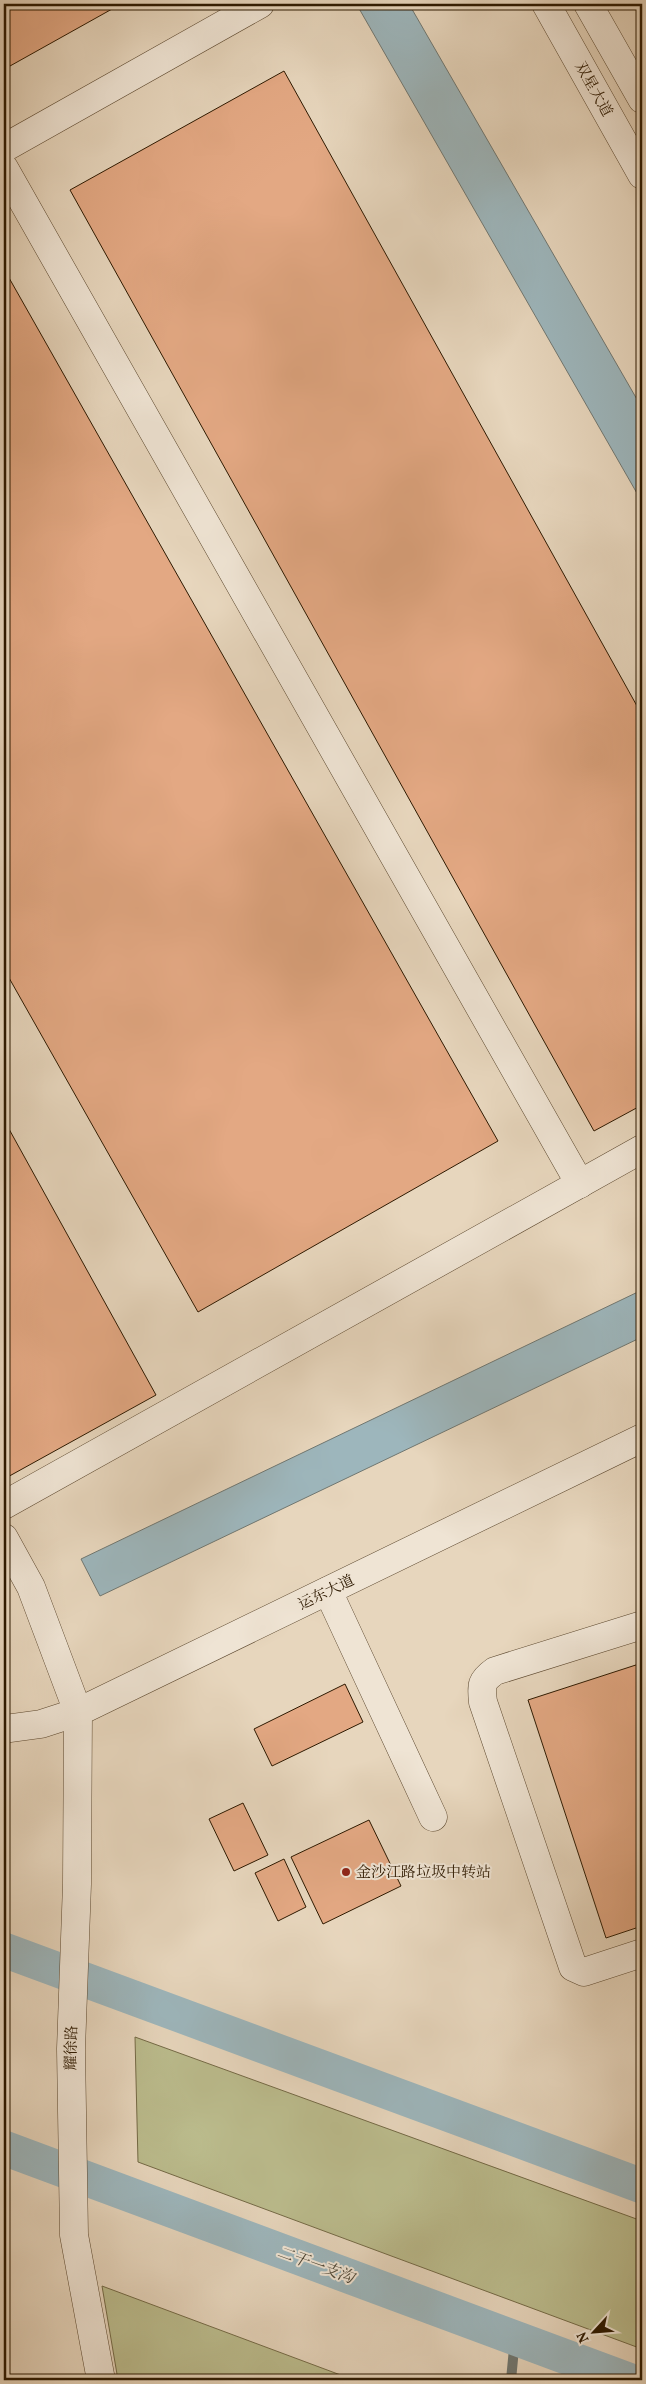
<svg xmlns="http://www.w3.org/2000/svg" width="646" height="2384" viewBox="0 0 646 2384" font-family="Vollkorn,'Noto Serif SC',serif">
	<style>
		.green { fill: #bbbc8d; stroke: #746a46 }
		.water { fill: #9db6bc; stroke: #707771 }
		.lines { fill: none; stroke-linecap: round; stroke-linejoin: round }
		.stream { stroke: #707771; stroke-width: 10 }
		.canal { stroke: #9db6bc; stroke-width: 35 }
		.building { fill: #e3a883; stroke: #2d1900 }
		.minor-casing { stroke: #5c482f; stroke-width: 29 }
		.minor { stroke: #efe4d4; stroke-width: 28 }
		.poi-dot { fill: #8f2418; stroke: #efe4d4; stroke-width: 2 }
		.labels { text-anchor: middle; stroke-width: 4; stroke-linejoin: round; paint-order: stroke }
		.street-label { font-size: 15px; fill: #2d1900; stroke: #efe4d4 }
		.poi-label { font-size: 15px; fill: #2d1900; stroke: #efe4d4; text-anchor: start }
		.water-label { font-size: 16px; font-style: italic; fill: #4f4838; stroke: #efe4d4 }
	</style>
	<rect width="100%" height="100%" fill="#e7d6bd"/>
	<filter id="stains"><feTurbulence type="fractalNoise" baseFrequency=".004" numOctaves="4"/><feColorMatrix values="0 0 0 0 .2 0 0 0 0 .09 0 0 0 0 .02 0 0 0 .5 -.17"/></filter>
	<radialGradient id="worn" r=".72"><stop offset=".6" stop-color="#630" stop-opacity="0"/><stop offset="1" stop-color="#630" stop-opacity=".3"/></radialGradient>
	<g class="green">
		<polygon points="135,2037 642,2221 642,2349 138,2162"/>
		<polygon points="102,2286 354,2380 118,2380"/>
	</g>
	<g class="water">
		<polygon points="359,4 409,4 642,408 642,502 357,5"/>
		<polygon points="642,1290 642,1337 100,1596 81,1559"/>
	</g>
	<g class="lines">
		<polyline class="stream" points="511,2380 515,2338"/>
		<g class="canal">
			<polyline points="4,1950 642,2186"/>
			<polyline points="4,2148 628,2380"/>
		</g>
	</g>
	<g class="building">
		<polygon points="4,4 121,4 10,66 4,56"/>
		<polygon points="284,71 642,715 642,1105 594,1131 70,190"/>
		<polygon points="4,269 498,1141 198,1312 4,969"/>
		<polygon points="4,1120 156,1395 4,1479"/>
		<polygon points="642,1663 642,1926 606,1938 528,1700"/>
		<polygon points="345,1684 363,1722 272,1766 254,1729"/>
		<polygon points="243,1803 268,1855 234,1871 209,1819"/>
		<polygon points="369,1820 401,1886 323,1924 291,1857"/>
		<polygon points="284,1859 306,1907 278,1921 255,1873"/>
	</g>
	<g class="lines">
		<g class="minor-casing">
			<g id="minor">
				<polyline points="546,4 642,175"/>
				<polyline points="588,4 642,99"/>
				<polyline points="4,148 260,4"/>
				<polyline points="4,168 580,1184"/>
				<polyline points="4,1505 642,1149"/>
				<polyline points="4,1538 31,1587 78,1712 77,1884 71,2049 74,2235 101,2380"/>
				<polyline points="328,1591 433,1817"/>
				<path d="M642,1625L495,1671C481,1681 481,1685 483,1702L573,1967L584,1972L642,1953"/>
				<polyline points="4,1729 41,1724 78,1712 642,1438"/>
			</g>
		</g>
		<use href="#minor" class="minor"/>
	</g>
	<circle class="poi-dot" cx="346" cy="1872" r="5"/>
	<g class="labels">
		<g class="street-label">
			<text transform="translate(594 89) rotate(61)" y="5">双星大道</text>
			<text transform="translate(326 1592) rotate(-26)" y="5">运东大道</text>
			<text transform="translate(71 2048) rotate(-89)" y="5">耀徐路</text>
		</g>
		<g class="poi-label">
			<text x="356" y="1877">金沙江路垃圾中转站</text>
		</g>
		<g class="water-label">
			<text transform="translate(316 2264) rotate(20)" y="6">二干一支沟</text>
		</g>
	</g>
	<rect width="646" height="2384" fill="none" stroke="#e7d6bd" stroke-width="20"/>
	<rect x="5" y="5" width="636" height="2374" fill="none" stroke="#2d1900" stroke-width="2.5"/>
	<rect x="10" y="10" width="626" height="2364" fill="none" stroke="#2d1900"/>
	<g transform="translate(594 2332) rotate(244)" stroke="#efe4d4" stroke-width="4" paint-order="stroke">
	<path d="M0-4L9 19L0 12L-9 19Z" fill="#2d1900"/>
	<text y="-8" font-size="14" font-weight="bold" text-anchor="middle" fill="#2d1900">N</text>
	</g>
	<rect width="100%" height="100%" filter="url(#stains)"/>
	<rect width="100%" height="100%" fill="url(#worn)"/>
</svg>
